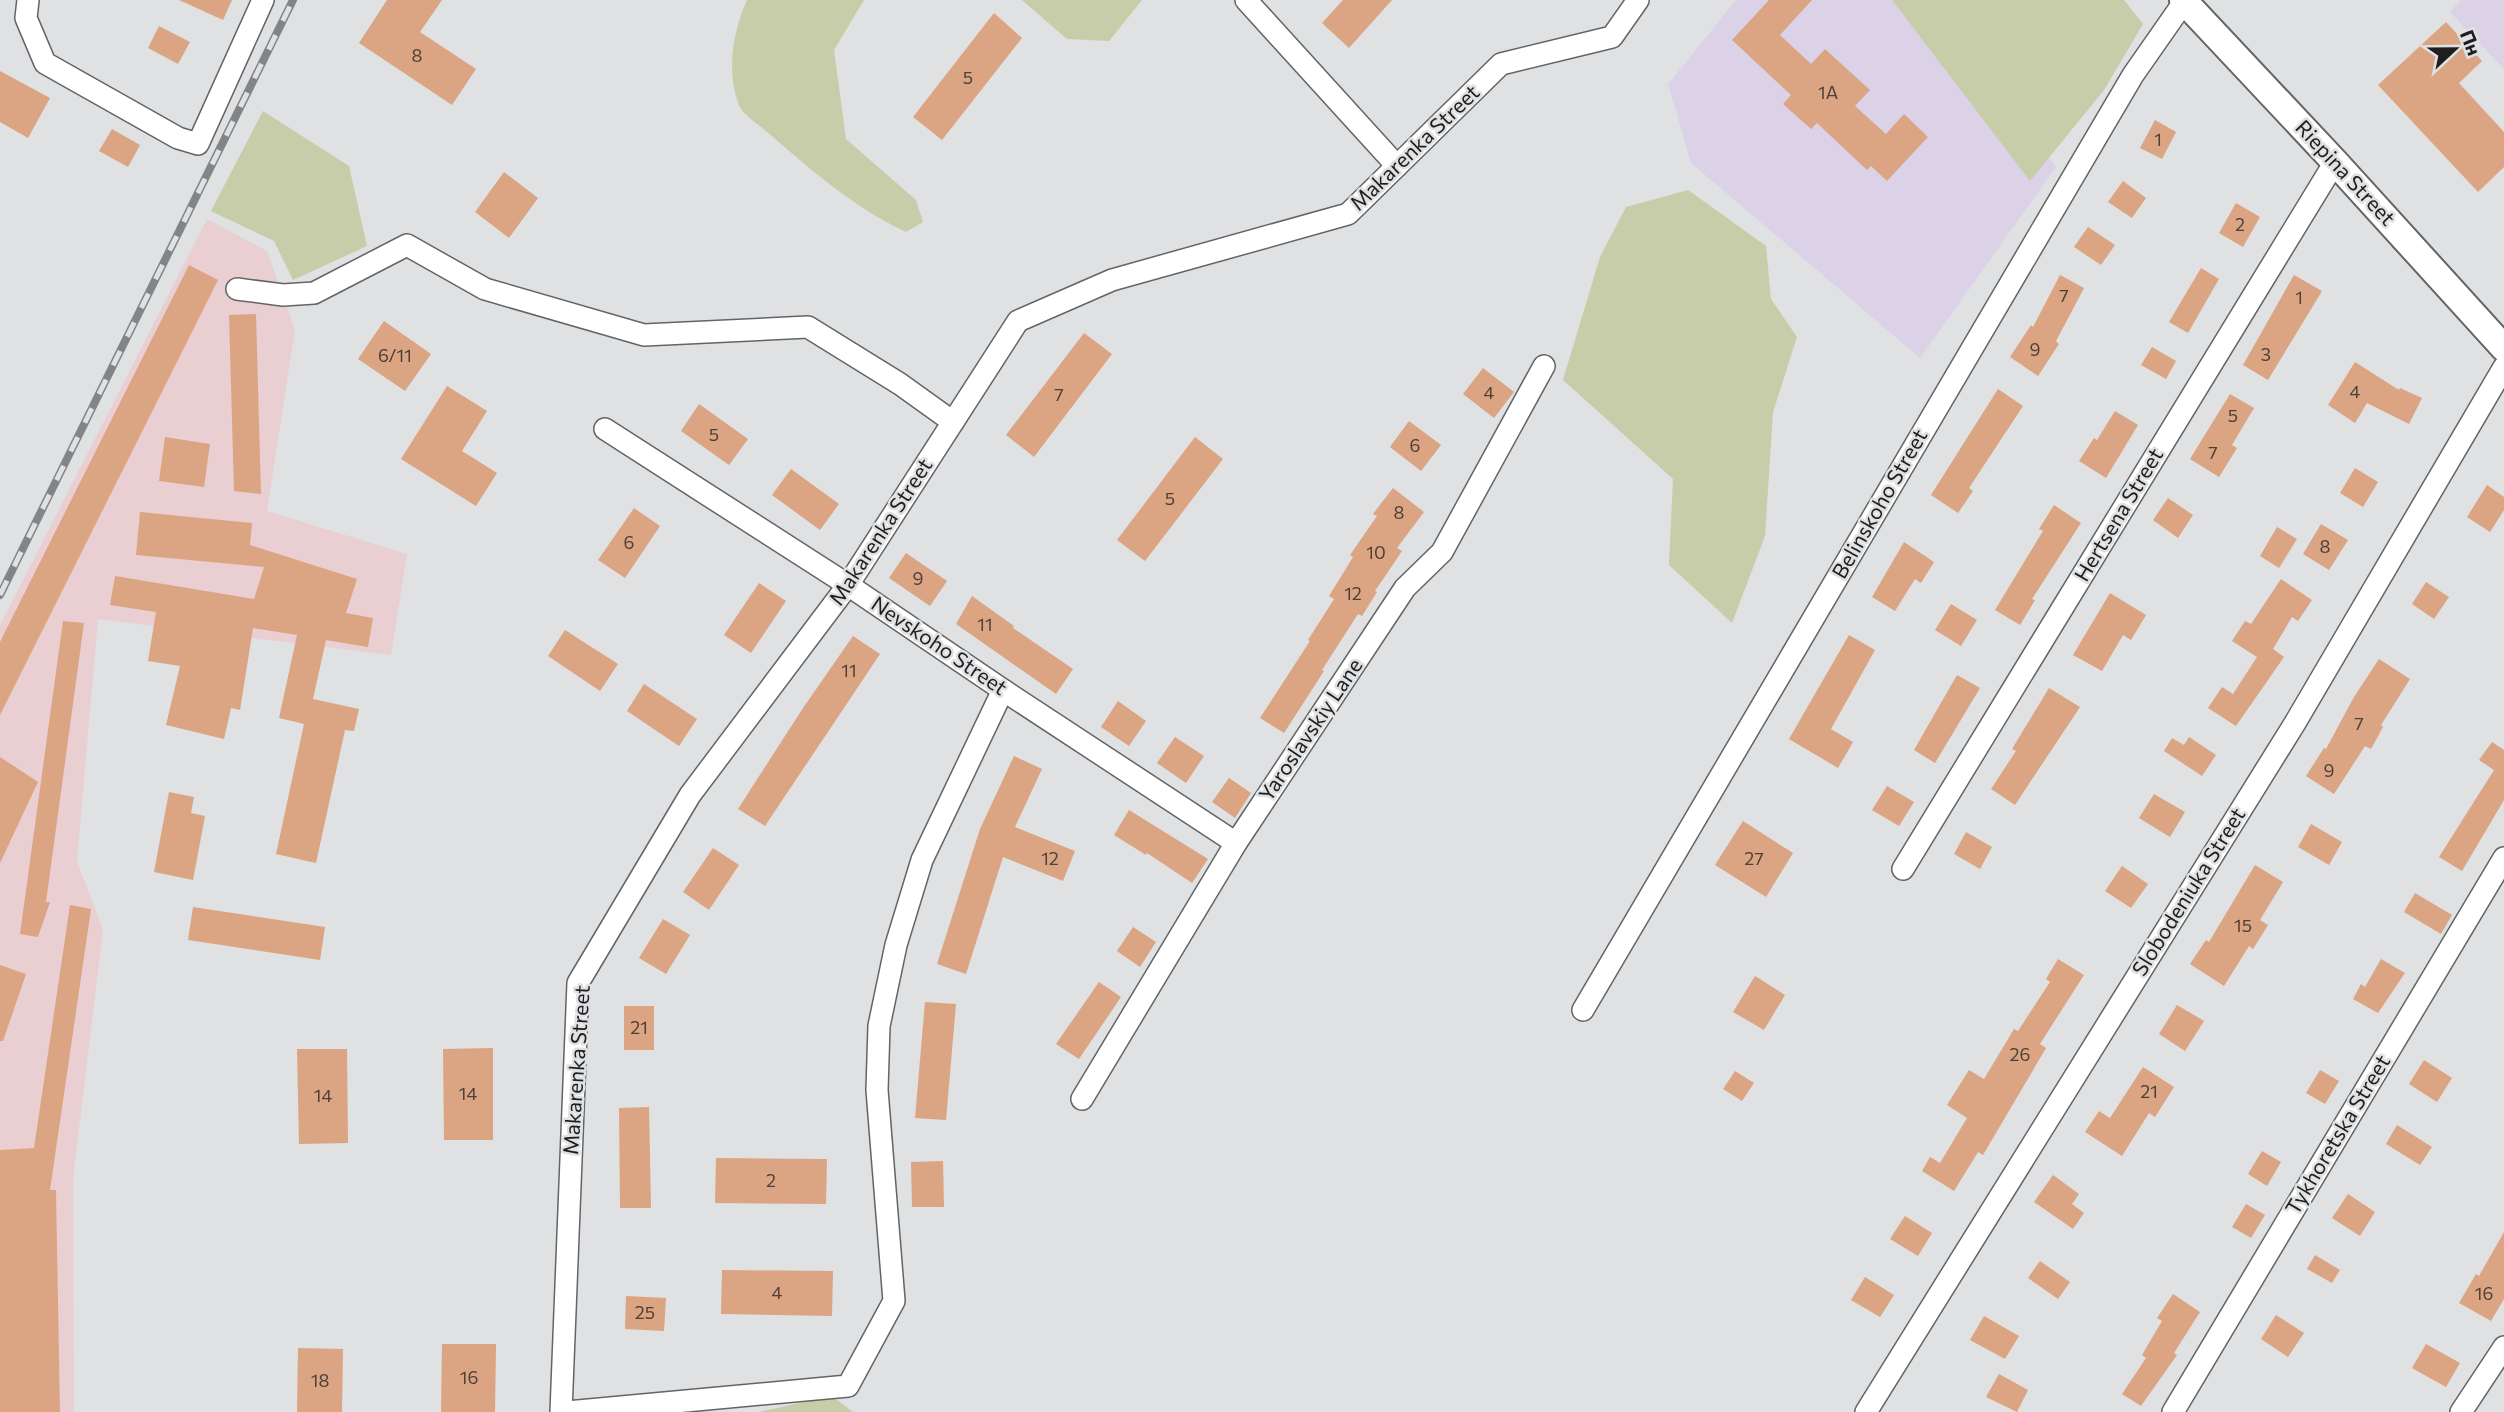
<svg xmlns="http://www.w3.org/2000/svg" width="2504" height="1412" viewBox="0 0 2504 1412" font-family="Commissioner,sans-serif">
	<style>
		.industrial { fill: #eacfd2 }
		.education { fill: #dcd2e7 }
		.green { fill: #c7cda8 }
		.building { fill: #dba482 }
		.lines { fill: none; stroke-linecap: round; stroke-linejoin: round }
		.minor-casing { stroke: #636466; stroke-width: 24 }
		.tertiary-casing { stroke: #636466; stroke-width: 30 }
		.minor { stroke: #fff; stroke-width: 21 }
		.tertiary { stroke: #fff; stroke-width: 26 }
		.rail-casing { stroke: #828485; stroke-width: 8 }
		.rail { stroke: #dfe1e3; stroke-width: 5; stroke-dasharray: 16; stroke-linecap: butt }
		.labels { text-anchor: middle; stroke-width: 5; stroke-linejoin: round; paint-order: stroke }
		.number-label { font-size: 18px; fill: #4d4038 }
		.street-label { font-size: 21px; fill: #1e1e1f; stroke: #dfe1e3 }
	</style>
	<rect width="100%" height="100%" fill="#dfe1e3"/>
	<polygon class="industrial" points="207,219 267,251 295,330 267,511 407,554 391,655 98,619 77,861 103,930 73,1179 74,1412 0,1412 0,625"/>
	<g class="education">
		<polygon points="1736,0 1932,0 2056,167 1920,358 1691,163 1668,84"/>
		<polygon points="2461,0 2504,0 2504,69 2450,12"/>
	</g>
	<g class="green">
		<path d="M747,0H864L834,50L846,139L916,200L923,222L906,232C854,208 809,168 766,131C758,124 743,115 739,105C726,72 733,31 747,0Z"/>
		<polygon points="1022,0 1142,0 1109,41 1067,39"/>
		<polygon points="1892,0 2124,0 2143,24 2104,90 2030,181"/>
		<polygon points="263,111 349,166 367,246 293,280 274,241 211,211"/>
		<polygon points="1688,190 1766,246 1771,299 1797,337 1773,412 1765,536 1732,623 1669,565 1673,479 1563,380 1600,257 1626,207"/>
		<polygon points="832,1396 853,1412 759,1412"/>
	</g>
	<g class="building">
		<polygon points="179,0 232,0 223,20"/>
		<polygon points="387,0 442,0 420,32 476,69 452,105 359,43"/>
		<polygon points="1343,0 1392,0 1349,48 1322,23"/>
		<polygon points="1769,0 1812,0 1780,35 1811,64 1825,49 1870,90 1855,106 1886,134 1904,114 1928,137 1887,181 1871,166 1867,170 1817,123 1811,129 1783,104 1791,95 1732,40"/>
		<polygon points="994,13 1022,38 942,140 913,117"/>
		<polygon points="2446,22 2482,61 2459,83 2504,132 2504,167 2478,192 2378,85"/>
		<polygon points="159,26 190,42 178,64 148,48"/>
		<polygon points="0,71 50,98 28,138 0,122"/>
		<polygon points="2155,120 2176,132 2162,159 2140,148"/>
		<polygon points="112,129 140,145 128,167 99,151"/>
		<polygon points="504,172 538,198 509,238 475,212"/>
		<polygon points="2123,181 2146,198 2132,218 2108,202"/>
		<polygon points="2236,203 2260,217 2243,247 2219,233"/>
		<polygon points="2088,227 2115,245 2101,265 2074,247"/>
		<polygon points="189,265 218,280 0,715 0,642"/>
		<polygon points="2201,268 2219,279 2188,333 2169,322"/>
		<polygon points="2060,275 2084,288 2056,341 2059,344 2038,376 2010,357 2031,325 2033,327"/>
		<polygon points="2294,275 2322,291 2268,380 2243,365"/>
		<polygon points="256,314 261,494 234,491 229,315"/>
		<polygon points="384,321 431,354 405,391 358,359"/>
		<polygon points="1084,333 1112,354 1034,457 1006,435"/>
		<polygon points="2152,347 2176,361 2166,379 2141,365"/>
		<polygon points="2355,362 2399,390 2400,388 2422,398 2409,424 2367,403 2355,423 2328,405"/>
		<polygon points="1483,368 1514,392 1494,418 1463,394"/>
		<polygon points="447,386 487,411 462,451 497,473 476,506 401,459"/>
		<polygon points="1998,389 2023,406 1969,488 1973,491 1958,513 1931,495"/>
		<polygon points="2230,394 2254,408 2232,445 2237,448 2219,477 2190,459"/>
		<polygon points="699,404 748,439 729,465 681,431"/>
		<polygon points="2115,411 2138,425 2106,478 2079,461 2094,438 2097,440"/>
		<polygon points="1409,421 1441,445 1421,471 1390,447"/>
		<polygon points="165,437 210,444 204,487 159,481"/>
		<polygon points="1195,437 1223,459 1145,561 1117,540"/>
		<polygon points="2355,468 2378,482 2363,507 2340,493"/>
		<polygon points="791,469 839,504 820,530 772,495"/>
		<polygon points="2487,485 2504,497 2504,510 2490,532 2467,517"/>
		<polygon points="1393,488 1424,512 1397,548 1402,551 1375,591 1377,592 1362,616 1358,614 1322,670 1324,671 1284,733 1260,718 1310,641 1308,640 1334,599 1329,596 1353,557 1350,555 1377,516 1373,514"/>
		<polygon points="2168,498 2193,515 2178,538 2153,520"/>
		<polygon points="2054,505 2081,523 2032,599 2035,600 2020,625 1995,610 2043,531 2039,529"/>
		<polygon points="634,508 660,526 625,578 598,560"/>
		<polygon points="140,512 252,523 250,545 357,579 346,613 373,618 368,647 326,640 313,699 359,709 354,731 345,730 316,863 276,854 304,724 279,718 297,635 253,628 240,710 231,708 224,739 166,725 180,666 148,661 156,612 110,605 115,576 254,599 264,567 136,555"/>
		<polygon points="2321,524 2348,540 2329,570 2303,554"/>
		<polygon points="2277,527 2297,539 2279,568 2260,556"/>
		<polygon points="1904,542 1934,562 1921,583 1915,579 1895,611 1872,597"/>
		<polygon points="906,553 947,581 930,606 889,578"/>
		<polygon points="2281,579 2312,600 2298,621 2292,617 2273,649 2284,657 2236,726 2208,708 2222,687 2233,694 2257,657 2232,641 2245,621 2251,624"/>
		<polygon points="2426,582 2449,597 2434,619 2412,604"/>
		<polygon points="759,583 786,601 751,653 724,635"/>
		<polygon points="2110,593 2146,615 2131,640 2123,635 2102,671 2073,655"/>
		<polygon points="972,596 1014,626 1013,628 1073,669 1056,694 956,624"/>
		<polygon points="1951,604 1977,620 1961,646 1935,630"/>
		<polygon points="63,621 84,623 46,902 50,902 38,937 20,934"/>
		<polygon points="565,630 618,664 600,691 548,656"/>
		<polygon points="1849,635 1875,650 1831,729 1853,742 1838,768 1789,739"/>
		<polygon points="853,636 880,654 765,826 738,809 803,708"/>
		<polygon points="2379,659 2410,679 2381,725 2383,727 2371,749 2365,746 2334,794 2306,776 2324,748 2326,749 2354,697"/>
		<polygon points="1957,675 1980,688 1935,763 1914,750"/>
		<polygon points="644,684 697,719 679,746 627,711"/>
		<polygon points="2049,688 2080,707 2015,805 1991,789 2016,751 2012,749"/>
		<polygon points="1118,701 1146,721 1129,746 1101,727"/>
		<polygon points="1175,737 1204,756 1186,783 1157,763"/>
		<polygon points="2189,737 2216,755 2202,776 2164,751 2172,738 2184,745"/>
		<polygon points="2492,742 2504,750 2504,800 2462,871 2439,857 2494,770 2479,760"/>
		<polygon points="1014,756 1042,769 1015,827 1075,851 1063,881 1003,857 966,974 937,964 980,829"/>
		<polygon points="0,757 38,782 0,863"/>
		<polygon points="1229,778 1251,793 1235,818 1212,802"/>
		<polygon points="1887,786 1914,802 1899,826 1872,810"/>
		<polygon points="169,792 194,797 191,813 205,816 193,880 154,872"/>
		<polygon points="2154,794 2185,812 2170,837 2139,818"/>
		<polygon points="1129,810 1208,859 1192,883 1147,853 1146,855 1114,835"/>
		<polygon points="1743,821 1793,853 1766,897 1715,865"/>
		<polygon points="2311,824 2342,842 2329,865 2298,847"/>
		<polygon points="1966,832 1992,847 1980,869 1954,854"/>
		<polygon points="713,848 739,865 709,910 683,892"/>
		<polygon points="2255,865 2283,882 2260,920 2268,925 2253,949 2249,946 2224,986 2190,964 2206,940 2209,942"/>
		<polygon points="2122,866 2148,884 2131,908 2105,891"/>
		<polygon points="2415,893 2452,915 2441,934 2404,912"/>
		<polygon points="70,905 91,909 50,1190 56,1190 60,1412 0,1412 0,1150 34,1148"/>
		<polygon points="193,907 325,927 320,960 188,940"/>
		<polygon points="663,919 690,935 666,974 639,958"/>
		<polygon points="1133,927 1156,942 1140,967 1117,951"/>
		<polygon points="2058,959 2084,975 2040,1044 2046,1048 1983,1155 1978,1152 1954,1191 1922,1171 1930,1157 1940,1163 1967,1118 1947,1105 1969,1070 1984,1079 2014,1029 2018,1031 2050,982 2046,979"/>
		<polygon points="2381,959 2405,973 2378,1013 2353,999 2361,984 2365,987"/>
		<polygon points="0,965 26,974 3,1041 0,1041"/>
		<polygon points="1755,976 1785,995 1764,1030 1733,1012"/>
		<polygon points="1099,982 1121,997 1079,1059 1056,1044"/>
		<polygon points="925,1002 956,1004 946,1120 915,1118"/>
		<polygon points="2177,1005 2204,1021 2185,1051 2159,1034"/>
		<rect x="624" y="1006" width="30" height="44"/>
		<polygon points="493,1048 493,1140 444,1140 443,1049"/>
		<polygon points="297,1049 347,1049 348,1143 299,1144"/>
		<polygon points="2424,1060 2452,1078 2437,1102 2409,1084"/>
		<polygon points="2143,1067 2174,1087 2155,1117 2149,1113 2122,1156 2085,1132 2099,1111 2110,1118"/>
		<polygon points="2320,1070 2339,1081 2325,1104 2306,1093"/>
		<polygon points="1735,1071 1754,1083 1742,1101 1723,1089"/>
		<polygon points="649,1107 651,1208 620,1208 619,1108"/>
		<polygon points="2397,1125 2432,1147 2420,1165 2386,1144"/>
		<polygon points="2262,1151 2281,1162 2267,1186 2248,1174"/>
		<polygon points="716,1158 827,1159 826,1204 715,1203"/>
		<polygon points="943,1161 944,1207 912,1207 911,1162"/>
		<polygon points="2053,1175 2079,1194 2072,1204 2084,1213 2073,1229 2034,1202"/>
		<polygon points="2348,1194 2375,1212 2360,1236 2332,1218"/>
		<polygon points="2246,1204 2265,1215 2251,1238 2232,1227"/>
		<polygon points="1905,1216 1932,1233 1918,1256 1890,1239"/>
		<polygon points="2504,1232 2504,1299 2491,1321 2459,1303 2476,1274 2479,1276"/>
		<polygon points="2315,1255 2340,1270 2332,1283 2307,1269"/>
		<polygon points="2040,1261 2070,1282 2058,1299 2028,1278"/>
		<polygon points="722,1270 833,1271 832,1316 721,1314"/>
		<polygon points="1865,1277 1894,1295 1880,1317 1851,1300"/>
		<polygon points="2173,1294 2200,1312 2174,1353 2177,1355 2141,1406 2122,1394 2146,1358 2142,1355 2162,1321 2157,1318"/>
		<polygon points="626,1296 666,1298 664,1331 625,1329"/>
		<polygon points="2276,1315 2304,1333 2288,1357 2261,1339"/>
		<polygon points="1984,1316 2019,1336 2005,1359 1970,1340"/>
		<polygon points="442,1344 496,1344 495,1412 441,1412"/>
		<polygon points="2426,1344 2460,1363 2446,1387 2412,1368"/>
		<polygon points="298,1348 343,1349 342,1412 297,1412"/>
		<polygon points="1999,1374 2028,1390 2017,1412 1986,1397"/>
	</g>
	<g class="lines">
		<g class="minor-casing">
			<g id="minor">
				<polyline points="28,0 26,18 45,63 178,138 198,144 263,0"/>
				<polyline points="1246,0 1397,166"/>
				<polyline points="237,289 283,295 314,293 407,245 485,289 644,335 808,327 900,384 953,422"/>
				<polyline points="605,429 848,585 1003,690 1236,843"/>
				<polyline points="1903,869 2335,162"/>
				<polyline points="1583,1010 2133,75 2184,2"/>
				<polyline points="1082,1099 1236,843 1405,588 1442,552 1544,366"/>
				<polyline points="561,1412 578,983 690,795 848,585 1018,321 1112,280 1348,214 1501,64 1612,37 1638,0"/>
				<polyline points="567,1412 848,1386 894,1301 877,1090 879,1026 896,945 922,860 1003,690"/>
				<polyline points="1866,1412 2295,723 2504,367"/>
				<polyline points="2173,1412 2504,858"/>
				<polyline points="2461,1412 2504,1347"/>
			</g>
		</g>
		<g class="tertiary-casing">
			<polyline id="tertiary" points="2183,0 2335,162 2504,348"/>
		</g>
		<use href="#minor" class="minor"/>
		<use href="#tertiary" class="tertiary"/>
		<g class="rail-casing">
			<polyline id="rail" points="0,595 293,0"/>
		</g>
		<use href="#rail" class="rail"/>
	</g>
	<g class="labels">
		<g class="number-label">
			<text x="417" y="62">8</text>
			<text x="968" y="84">5</text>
			<text x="1828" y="99">1А</text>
			<text x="2158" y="146">1</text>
			<text x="2240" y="231">2</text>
			<text x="2064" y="302">7</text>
			<text x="2299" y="304">1</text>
			<text x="2035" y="356">9</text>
			<text x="2266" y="361">3</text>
			<text x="395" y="362">6/11</text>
			<text x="2355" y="398">4</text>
			<text x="1489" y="399">4</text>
			<text x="1059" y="401">7</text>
			<text x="2233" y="422">5</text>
			<text x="714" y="441">5</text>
			<text x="1415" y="452">6</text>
			<text x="2213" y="459">7</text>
			<text x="1170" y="505">5</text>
			<text x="1399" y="519">8</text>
			<text x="629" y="549">6</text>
			<text x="2325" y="553">8</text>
			<text x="1376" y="559">10</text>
			<text x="918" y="585">9</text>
			<text x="1353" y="600">12</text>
			<text x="985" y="631">11</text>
			<text x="849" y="677">11</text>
			<text x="2359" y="730">7</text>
			<text x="2329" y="777">9</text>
			<text x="1050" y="865">12</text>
			<text x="1754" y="865">27</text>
			<text x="2243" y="932">15</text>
			<text x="639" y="1034">21</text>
			<text x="2020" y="1061">26</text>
			<text x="2149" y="1098">21</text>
			<text x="468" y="1100">14</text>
			<text x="323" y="1102">14</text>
			<text x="771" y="1187">2</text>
			<text x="777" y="1299">4</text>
			<text x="2484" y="1300">16</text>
			<text x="645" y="1319">25</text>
			<text x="469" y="1384">16</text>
			<text x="320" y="1387">18</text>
		</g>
		<g class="street-label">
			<text transform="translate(1415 148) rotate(-44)" y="7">Makarenka Street</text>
			<text transform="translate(2345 173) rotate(47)" y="7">Riepina Street</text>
			<text transform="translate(1880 504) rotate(-60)" y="7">Belinskoho Street</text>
			<text transform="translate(2119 515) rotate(-59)" y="7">Hertsena Street</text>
			<text transform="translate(881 532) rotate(-57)" y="7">Makarenka Street</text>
			<text transform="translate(939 646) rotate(34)" y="7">Nevskoho Street</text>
			<text transform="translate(1311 730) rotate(-56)" y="7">Yaroslavskiy Lane</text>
			<text transform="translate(2189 892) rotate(-58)" y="7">Slobodeniuka Street</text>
			<text transform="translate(577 1070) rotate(-86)" y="7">Makarenka Street</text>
			<text transform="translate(2338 1135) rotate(-59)" y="7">Tykhoretska Street</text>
		</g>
	</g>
	<g transform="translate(2455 49) rotate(68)" stroke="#dfe1e3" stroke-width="5" paint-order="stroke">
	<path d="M0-5L12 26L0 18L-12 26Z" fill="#1e1e1f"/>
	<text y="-10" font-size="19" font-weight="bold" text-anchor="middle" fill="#1e1e1f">Пн</text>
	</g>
</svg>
